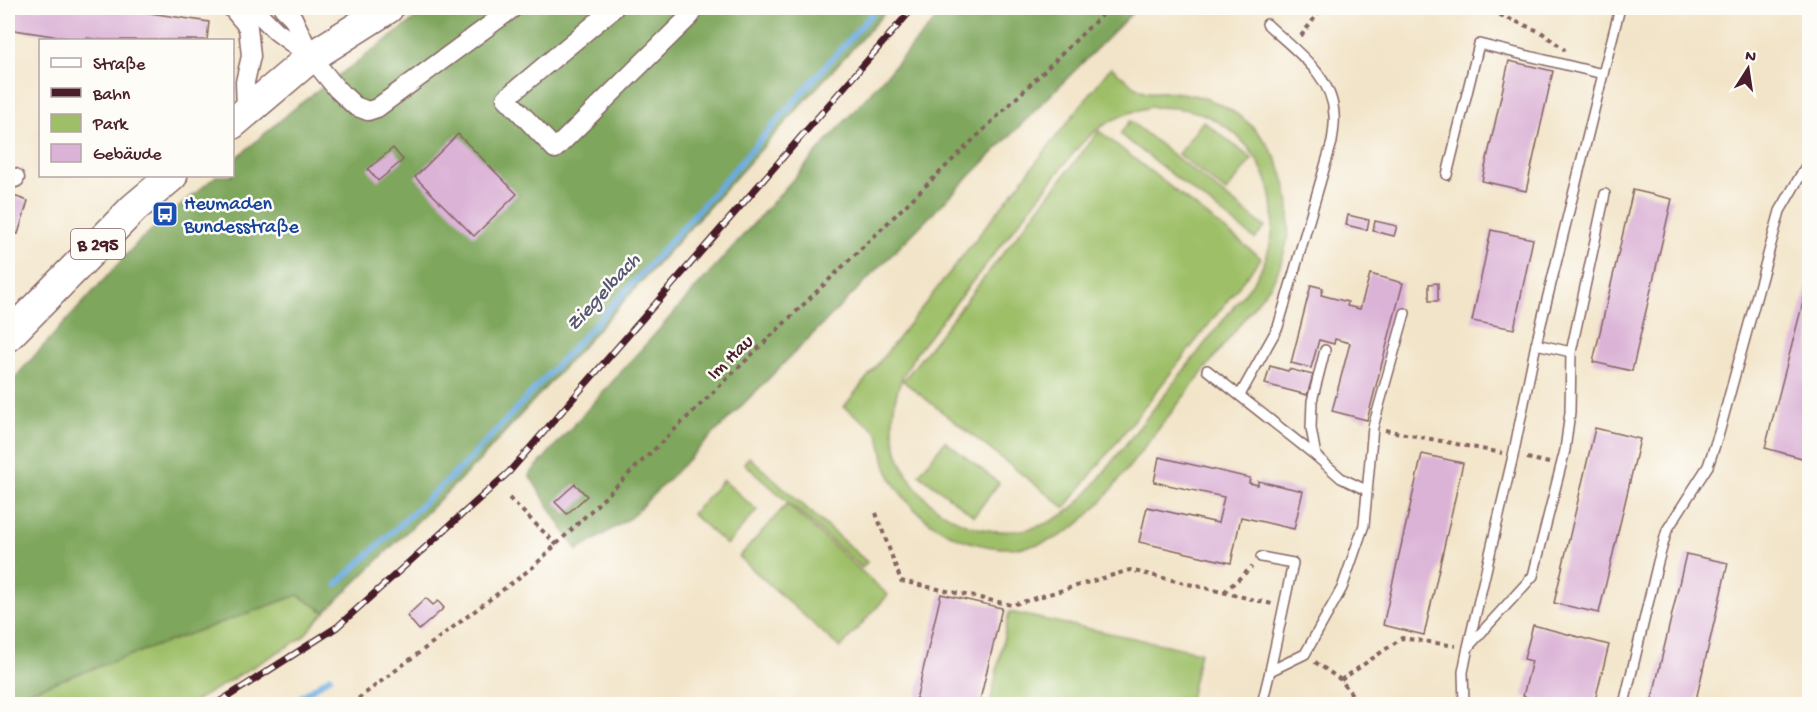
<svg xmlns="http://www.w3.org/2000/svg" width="1817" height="712" viewBox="0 0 1817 712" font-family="'Gochi Hand',sans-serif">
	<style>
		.green { fill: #9ebf68; stroke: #746f4a; stroke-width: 1.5; fill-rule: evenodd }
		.forest { fill: #7ea65c; stroke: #646244; stroke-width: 1.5 }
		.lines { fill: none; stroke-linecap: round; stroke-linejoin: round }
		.stream { stroke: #6dabdf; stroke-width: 6 }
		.building { fill: #dbb3d7 }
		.lane-casing { stroke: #856462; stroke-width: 12 }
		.street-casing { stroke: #856462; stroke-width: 21 }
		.primary-casing { stroke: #856462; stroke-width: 33 }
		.path { stroke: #856462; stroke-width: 4; stroke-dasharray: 4.5 4.5; stroke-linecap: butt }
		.lane { stroke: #fff; stroke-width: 9 }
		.street { stroke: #fff; stroke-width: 18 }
		.primary { stroke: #fff; stroke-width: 30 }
		.rail-casing { stroke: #4a1f2b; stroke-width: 7 }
		.rail { stroke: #fdfcf7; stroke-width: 4.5; stroke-dasharray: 14; stroke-linecap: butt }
		.labels { text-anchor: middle; stroke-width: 5; stroke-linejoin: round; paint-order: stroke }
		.shield { fill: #fdfcf7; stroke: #806168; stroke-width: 1.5 }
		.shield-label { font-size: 18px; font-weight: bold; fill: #4a1f2b }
		.transit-label { font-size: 20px; fill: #164399; stroke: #fdfcf7; text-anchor: start }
		.street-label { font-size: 20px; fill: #4a1f2b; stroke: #fdfcf7 }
		.water-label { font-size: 21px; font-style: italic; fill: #585773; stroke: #fdfcf7 }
	</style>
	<rect width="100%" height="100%" fill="#fdfcf7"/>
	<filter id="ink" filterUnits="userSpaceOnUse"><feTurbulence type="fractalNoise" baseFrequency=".0167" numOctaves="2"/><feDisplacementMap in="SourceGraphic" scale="12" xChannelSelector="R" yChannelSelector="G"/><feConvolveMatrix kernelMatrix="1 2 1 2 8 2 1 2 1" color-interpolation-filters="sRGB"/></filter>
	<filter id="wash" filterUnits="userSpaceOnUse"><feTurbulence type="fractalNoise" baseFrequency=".008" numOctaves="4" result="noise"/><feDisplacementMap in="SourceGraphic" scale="24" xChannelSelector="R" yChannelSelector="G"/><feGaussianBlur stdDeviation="1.35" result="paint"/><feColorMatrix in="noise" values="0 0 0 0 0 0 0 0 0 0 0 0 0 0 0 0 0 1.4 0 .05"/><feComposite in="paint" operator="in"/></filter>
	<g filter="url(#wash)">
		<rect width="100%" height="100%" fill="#f2e4c8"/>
		<g class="green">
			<path d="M1111,67C1120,74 1133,87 1144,91C1150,94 1163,91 1171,92C1186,93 1201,96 1215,102C1287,133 1308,217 1272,283L1108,494C1093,511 1077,528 1056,538C1001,562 934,540 900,492C894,484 888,474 885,464C883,456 881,438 877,433C870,424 854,415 844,407ZM1151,107C1169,107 1188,108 1205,115C1271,144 1293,223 1254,281L1093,486C1079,504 1061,519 1039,526C961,551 879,484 895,401C898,383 907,367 917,352L1079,146C1100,124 1122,113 1151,107Z"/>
			<polygon points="1130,121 1265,227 1255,239 1120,134"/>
			<polygon points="1203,121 1252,159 1226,192 1178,154"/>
			<polygon points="1099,131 1261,258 1065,508 903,381"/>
			<polygon points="945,441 999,483 974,516 919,474"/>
			<polygon points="749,457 867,562 862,568 744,463"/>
			<polygon points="723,480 757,510 727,545 692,514"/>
			<polygon points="787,504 888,595 840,648 739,557"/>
			<polygon points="298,595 325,612 302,638 190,704 8,704 8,699"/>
			<polygon points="1009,612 1200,652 1189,704 990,704"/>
		</g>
		<g class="forest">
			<polygon points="430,8 889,8 479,461 325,612 298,595 8,699 8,385 140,240 216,176 232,176 233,161 297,106"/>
			<polygon points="946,8 1137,8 630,518 577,551 529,475"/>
		</g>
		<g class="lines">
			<g class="stream">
				<polyline points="337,584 467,462 646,269 877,8"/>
				<polyline points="291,704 330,677"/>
			</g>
		</g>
		<g id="blocks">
			<g class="building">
				<polygon points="8,8 117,8 209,22 207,40 104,40 87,38 87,40 79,40 8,29"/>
				<polygon points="1509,61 1553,71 1526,191 1482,181"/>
				<polygon points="458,134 517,194 474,236 415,177"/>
				<polygon points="393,148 403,160 378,181 368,169"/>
				<polygon points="1633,190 1672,199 1632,371 1593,362"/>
				<polygon points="8,194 28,201 18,234 8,231"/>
				<polygon points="1348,215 1369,220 1367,230 1346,225"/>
				<polygon points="1375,221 1397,226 1394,236 1373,231"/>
				<polygon points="1491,230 1533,239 1514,329 1472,321"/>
				<polygon points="1370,274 1403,283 1367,420 1332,411 1350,343 1335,339 1334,344 1319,340 1311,368 1291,363 1311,285 1323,288 1321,295 1348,302 1347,306 1360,309"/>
				<polygon points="1809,279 1810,279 1809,460 1765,448"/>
				<polygon points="1438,283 1438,301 1429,301 1429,284"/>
				<polygon points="1270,366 1288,371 1289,369 1313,375 1307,395 1265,384"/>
				<polygon points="1595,428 1640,439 1599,613 1554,603"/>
				<polygon points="1422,454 1463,463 1424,635 1383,625"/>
				<polygon points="1159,457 1250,478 1249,483 1258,485 1258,481 1303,491 1294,529 1241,517 1231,563 1139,542 1147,507 1218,523 1224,497 1154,482"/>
				<polygon points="575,484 587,496 567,514 555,502"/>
				<polygon points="1686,554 1728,563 1695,704 1651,704"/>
				<polygon points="941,594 1002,608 979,704 915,704"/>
				<polygon points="426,598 433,605 438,601 444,608 419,630 407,616"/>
				<polygon points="1533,625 1609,645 1594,704 1555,704 1523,696 1532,661 1524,659"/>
			</g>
		</g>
	</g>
	<g filter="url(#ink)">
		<use href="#blocks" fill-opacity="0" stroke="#856462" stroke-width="1.5"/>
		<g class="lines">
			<g class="lane-casing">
				<g id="lane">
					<polyline points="1603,74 1620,8"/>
					<polyline points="1447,175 1479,44 1603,74 1536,344 1513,456 1468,647 1463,672 1464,704"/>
					<polyline points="1536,344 1571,352"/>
					<polyline points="1325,350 1312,401 1311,428 1316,456 1341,478 1366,490"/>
					<polyline points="1207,370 1316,456"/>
					<path d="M1240,395L1278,327L1332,142C1333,133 1335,124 1334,115C1333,75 1293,49 1267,24"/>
					<polyline points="1261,557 1293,563 1270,671"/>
					<polyline points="1469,646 1533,576 1565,450 1570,412 1571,352 1605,194"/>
					<polyline points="1262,704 1270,671 1305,654 1342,588 1364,525 1373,427 1405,313"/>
					<polyline points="1624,704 1658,562 1667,530 1708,466 1719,433 1780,211 1810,159"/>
				</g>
			</g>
			<g class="street-casing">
				<g id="street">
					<polyline points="232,8 248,27 251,56 245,82 246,113"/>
					<polyline points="253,8 276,31 311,57 337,89 355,106 368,111 377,108 513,8"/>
					<polyline points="283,8 293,18 311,56"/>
					<polyline points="614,8 506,98 555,149 691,15 683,8"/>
					<polyline points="8,176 15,178"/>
				</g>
			</g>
			<g class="primary-casing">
				<g id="primary">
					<polyline points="232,124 311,57 388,8"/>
					<polyline points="8,336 134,208 172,176"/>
				</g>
			</g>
			<g class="path">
				<polyline points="1483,8 1541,32 1565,50"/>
				<polyline points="1301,36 1322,8"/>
				<polyline points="1385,430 1502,453"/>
				<polyline points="1527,458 1549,463"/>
				<polyline points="509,498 557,545"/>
				<polyline points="876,513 901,581 1012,605 1130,570 1272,604"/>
				<polyline points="1224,592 1252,567"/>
				<polyline points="1315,662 1341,680 1359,704"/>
				<polyline points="1341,680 1402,638 1456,646"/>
				<polyline points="187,704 191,703"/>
				<polyline points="351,704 533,567 1109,8"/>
			</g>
			<use href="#lane" class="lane"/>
			<use href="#street" class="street"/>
			<use href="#primary" class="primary"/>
			<g class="rail-casing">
				<polyline id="rail" points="216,704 337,627 509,472 913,8"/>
			</g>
			<use href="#rail" class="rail"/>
		</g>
	</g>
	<defs>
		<g id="bus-square" transform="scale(1.35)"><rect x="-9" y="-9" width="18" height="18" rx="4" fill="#1a4fb4" stroke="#fdfcf7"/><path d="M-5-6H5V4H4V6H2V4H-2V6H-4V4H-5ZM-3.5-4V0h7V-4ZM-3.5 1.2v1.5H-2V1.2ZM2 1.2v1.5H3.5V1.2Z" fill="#fff"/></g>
	</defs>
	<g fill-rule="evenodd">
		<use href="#bus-square" x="165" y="214"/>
	</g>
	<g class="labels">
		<rect class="shield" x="71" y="229" width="54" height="30" rx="4.5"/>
		<g class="shield-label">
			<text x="98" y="250">B 295</text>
		</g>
		<g class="transit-label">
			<text x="184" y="209">Heumaden<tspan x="184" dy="23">Bundesstraße</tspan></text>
		</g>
		<g class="street-label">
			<text transform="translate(729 356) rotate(-44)" y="7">Im Hau</text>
		</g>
		<g class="water-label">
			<text transform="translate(602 291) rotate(-47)" y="7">Ziegelbach</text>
		</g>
	</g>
	<rect width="1817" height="712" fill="none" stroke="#fdfcf7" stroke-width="30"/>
	<rect x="39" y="39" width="195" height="138" fill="#fdfcf7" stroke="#b5a4a5" stroke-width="1.5"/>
	<rect x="51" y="58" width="30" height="9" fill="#ffffff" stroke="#b5a4a5" stroke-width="1.5"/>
	<text x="93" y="69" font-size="18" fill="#4a1f2b">Straße</text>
	<rect x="51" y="88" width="30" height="9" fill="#4a1f2b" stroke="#b5a4a5" stroke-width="1.5"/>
	<text x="93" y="99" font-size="18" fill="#4a1f2b">Bahn</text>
	<rect x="51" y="114" width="30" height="18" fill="#9ebf68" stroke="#b5a4a5" stroke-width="1.5"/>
	<text x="93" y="129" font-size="18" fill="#4a1f2b">Park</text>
	<rect x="51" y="144" width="30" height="18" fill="#dbb3d7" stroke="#b5a4a5" stroke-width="1.5"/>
	<text x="93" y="159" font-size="18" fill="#4a1f2b">Gebäude</text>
	<g transform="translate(1748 69) rotate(12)" stroke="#fdfcf7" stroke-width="4.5" paint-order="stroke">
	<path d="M0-4.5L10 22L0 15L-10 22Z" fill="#4a1f2b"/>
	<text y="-9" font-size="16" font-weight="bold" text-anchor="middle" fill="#4a1f2b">N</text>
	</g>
</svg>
